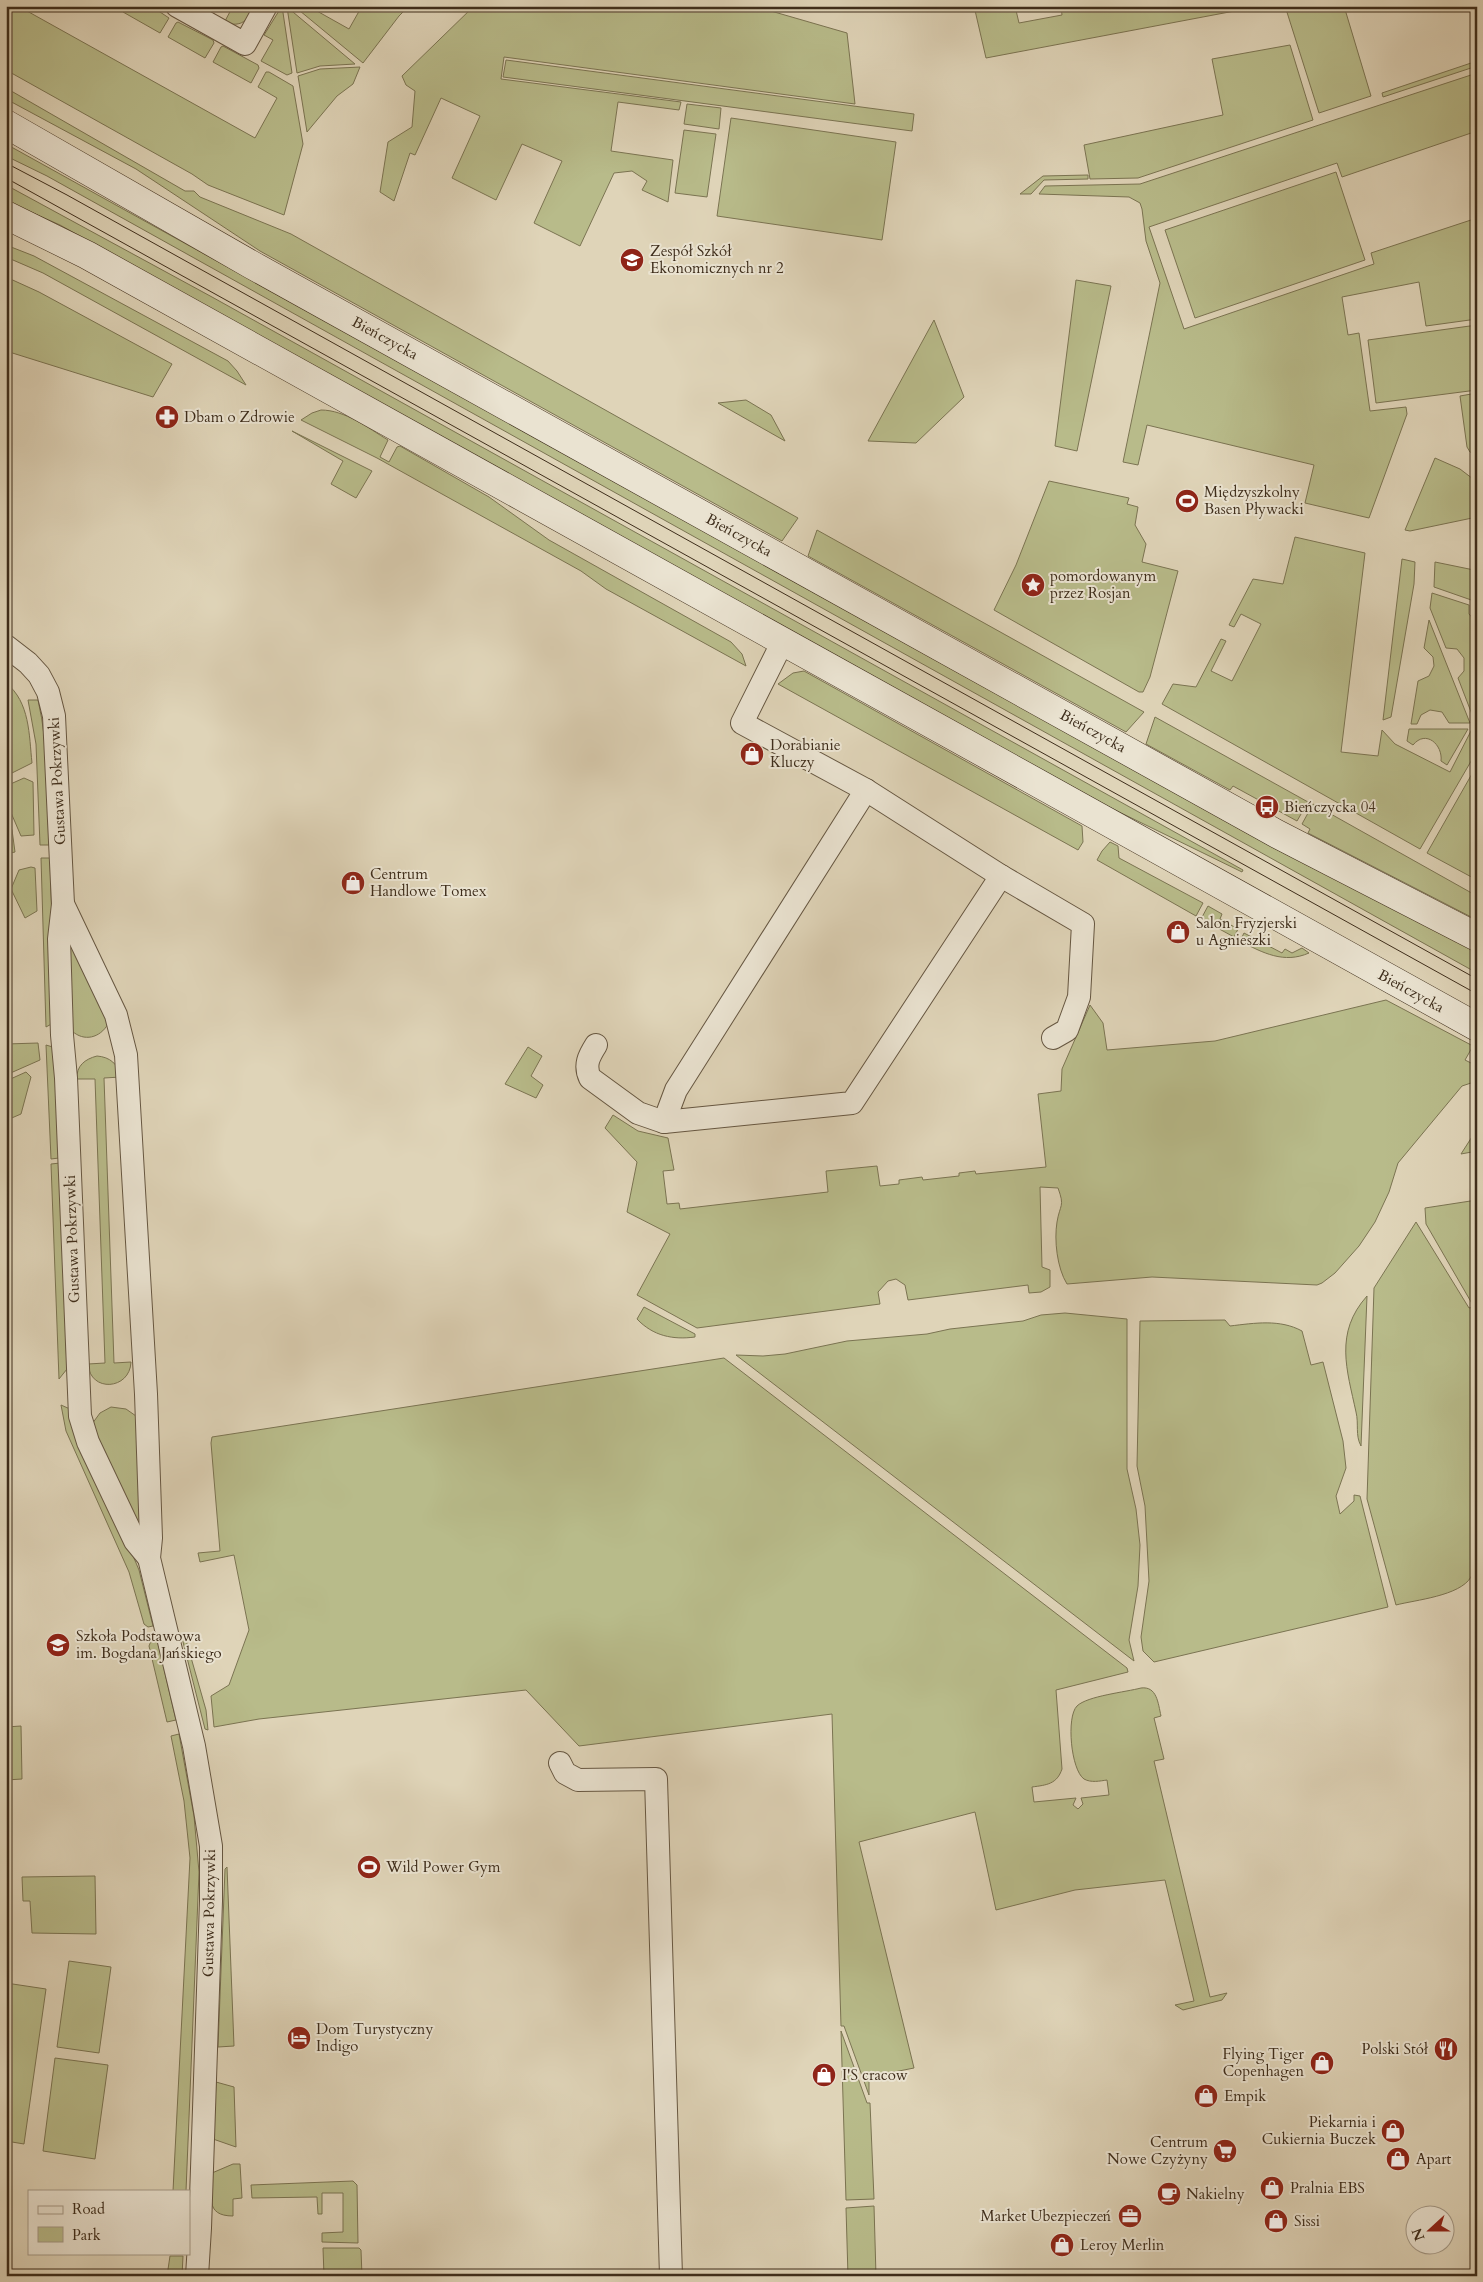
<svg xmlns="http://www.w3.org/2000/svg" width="1483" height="2282" viewBox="0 0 1483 2282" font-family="Cardo,serif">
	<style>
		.green { fill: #b8bb8a; stroke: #7b7452 }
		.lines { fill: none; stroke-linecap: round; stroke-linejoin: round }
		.street-casing { stroke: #665742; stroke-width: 24 }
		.secondary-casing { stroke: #3e2d1b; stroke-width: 29 }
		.street { stroke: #eae3d1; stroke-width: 22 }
		.secondary { stroke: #eae3d1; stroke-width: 28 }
		.tram { stroke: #3e2d1b; stroke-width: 1 }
		.labels { text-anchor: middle; stroke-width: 4; stroke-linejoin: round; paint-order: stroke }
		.poi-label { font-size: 15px; fill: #3e2d1b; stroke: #eae3d1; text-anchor: start }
		.street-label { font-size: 15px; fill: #3e2d1b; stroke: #eae3d1 }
	</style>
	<rect width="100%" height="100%" fill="#dfd4b8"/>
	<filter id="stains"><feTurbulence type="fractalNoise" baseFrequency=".004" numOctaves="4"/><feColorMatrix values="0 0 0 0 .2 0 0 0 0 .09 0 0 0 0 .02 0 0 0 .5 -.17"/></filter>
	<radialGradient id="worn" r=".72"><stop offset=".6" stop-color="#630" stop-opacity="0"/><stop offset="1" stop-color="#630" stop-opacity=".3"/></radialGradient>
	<g class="green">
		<polygon points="6,6 18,6 255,138 277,98 258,87 266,72 269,72 293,86 303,144 284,215 208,185 192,174 6,70"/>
		<polygon points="126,6 151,6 169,18 160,33 123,12"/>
		<path d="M233,6H257C245,21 244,27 224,23Z"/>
		<polygon points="282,6 292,73 287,75 261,61 273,40 264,35"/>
		<polygon points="294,6 308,6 349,29 362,6 409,6 399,16 363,63"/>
		<polygon points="474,6 734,6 740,11 764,9 847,33 855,104 504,57 501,79 681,102 679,110 618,102 611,151 673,160 668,202 642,190 647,181 632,171 614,173 580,246 534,223 562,161 522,144 496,200 452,178 480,116 441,98 415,155 410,153 394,201 380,192 388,142 412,127 415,91 406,85 402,76"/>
		<polygon points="974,6 1015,6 1019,23 1062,15 1061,6 1261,6 986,58"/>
		<polygon points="1285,6 1344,6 1371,96 1319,113"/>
		<polygon points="287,7 355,64 320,66 297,73"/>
		<polygon points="178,22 213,40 214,43 205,58 168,37 176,23"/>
		<polygon points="1290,45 1313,120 1138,178 1090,179 1084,145 1223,115 1212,59"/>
		<polygon points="223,46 258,65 259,68 251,83 213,62 221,47"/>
		<polygon points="506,60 914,114 912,131 503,77"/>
		<polygon points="1477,61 1477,66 1383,97 1382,93"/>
		<polygon points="360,67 353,84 337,96 307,132 298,76 320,69"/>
		<polygon points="1477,73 1477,131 1342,177 1337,163 1149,227 1184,329 1374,264 1371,253 1477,218 1477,319 1426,326 1419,282 1342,297 1348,335 1359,333 1370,411 1406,407 1407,414 1369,518 1305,503 1314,465 1147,425 1138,465 1123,462 1160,283 1146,241 1142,209 1140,203 1129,197 1039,194 1045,186 1140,184"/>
		<polygon points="6,88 185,191 194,191 200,197 291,234 798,518 782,541 260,251 136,169 6,99"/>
		<polygon points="687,104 721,108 719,129 684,124"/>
		<polygon points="731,118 896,142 882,240 717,216"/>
		<polygon points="684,130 716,134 707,197 675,193"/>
		<polygon points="6,144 1274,848 1477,952 1477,973 47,176 6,156"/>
		<polygon points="1336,172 1365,260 1195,318 1165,230"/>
		<polygon points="1088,175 1088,179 1044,180 1031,194 1020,194 1043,176"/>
		<polygon points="6,185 212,297 1243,870 1242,872 1111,808 210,308 60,225 6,201"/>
		<polygon points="6,245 34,256 228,361 237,371 246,385 43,273 6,257"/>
		<polygon points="6,277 39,292 172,364 153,397 6,351"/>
		<polygon points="1076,280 1111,286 1077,451 1055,446"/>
		<polygon points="934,320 964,397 916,443 868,441"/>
		<polygon points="1477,325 1477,390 1376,403 1368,340"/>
		<polygon points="1477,393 1477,455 1470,452 1467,447 1460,396"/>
		<polygon points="746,400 771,415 785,441 718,403"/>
		<path d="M321,410C345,410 368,428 388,440L380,457L389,462L397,447L400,446L489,497L549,540L731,642L742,654L746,666L606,589L581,571L377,458L301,420L312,413Z"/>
		<polygon points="292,431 372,471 356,498 331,484 343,461"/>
		<polygon points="1435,458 1460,469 1477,482 1477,517 1410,531 1405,530"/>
		<polygon points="1049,481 1129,498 1127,504 1138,507 1135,525 1146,544 1142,562 1178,571 1150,677 1143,692 1139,692 994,610 1016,565"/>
		<polygon points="817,530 1144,712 1126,732 808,556"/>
		<polygon points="1295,537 1365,553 1341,752 1378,756 1382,730 1395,744 1450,772 1472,729 1477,734 1477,751 1420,849 1162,704 1173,684 1196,687 1221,639 1226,641 1211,671 1232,681 1261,624 1241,614 1234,627 1229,625 1253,579 1283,584"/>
		<polygon points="1402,559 1415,562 1414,584 1391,717 1383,720"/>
		<polygon points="1435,562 1474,570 1477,567 1477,602 1434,587"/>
		<polygon points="1432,593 1469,605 1469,614 1477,623 1477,711 1473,717 1458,678 1464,671 1464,658 1457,649 1446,648 1430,608"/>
		<polygon points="1429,620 1470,723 1449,723 1442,712 1430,710 1421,715 1417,724 1411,724 1418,681 1429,676 1434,666 1433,657 1424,648"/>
		<polygon points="804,671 1082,826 1083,842 1078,850 778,684 793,673"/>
		<path d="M6,683C30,702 29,735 32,763L12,773L6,762Z"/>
		<path d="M28,700H38C49,747 47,797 49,845H40L36,744Z"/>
		<polygon points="1155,717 1308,802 1297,821 1233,786 1230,790 1146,744"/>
		<path d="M1409,729H1468L1447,765L1441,761C1443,745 1426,729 1413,745L1407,741Z"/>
		<polygon points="1477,765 1477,880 1427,853"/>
		<polygon points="24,778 33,782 34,835 21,836 6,801 6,786"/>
		<polygon points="1313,804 1477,896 1477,920 1308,833 1310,829 1302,824"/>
		<polygon points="6,816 12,830 15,852 6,854"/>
		<polygon points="1110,842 1118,846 1119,858 1203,903 1196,916 1097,860 1102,851"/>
		<polygon points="41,858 50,858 55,1022 46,1027"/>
		<polygon points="31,867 35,868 37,911 25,918 11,889 19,870"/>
		<polygon points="1208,906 1222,914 1220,919 1238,929 1234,937 1201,919"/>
		<path d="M1244,933L1282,953L1285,949L1292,953L1302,948L1309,953C1284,964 1263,953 1240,941Z"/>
		<path d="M68,936L108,1024C100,1038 84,1042 72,1031Z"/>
		<path d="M1386,1000L1473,1046L1465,1060L1477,1066V1081L1462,1086L1398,1163L1389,1192L1375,1222L1359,1246L1335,1273L1322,1283L1317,1285L1152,1277L1067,1284C1057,1268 1054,1240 1057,1222C1060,1204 1065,1207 1058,1188L1040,1187L1042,1267L1050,1270V1287L1041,1292L1029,1293L1028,1285L908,1300L905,1285L896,1279L888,1281L878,1292L880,1304L697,1328L637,1295L670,1234L627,1212L637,1162L605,1128L613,1115L638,1131L668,1138L674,1170L663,1171L667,1204L679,1203L680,1209L828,1192L826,1171L877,1166L880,1186L899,1184V1180L922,1177L923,1180L959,1176V1173L975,1171L976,1174L1046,1167L1038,1094L1061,1091L1062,1069L1090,1005L1103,1023L1107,1050L1215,1041Z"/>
		<polygon points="38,1043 40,1060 6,1075 6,1044"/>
		<polygon points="46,1045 56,1048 59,1158 51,1159"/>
		<polygon points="528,1047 542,1056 531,1076 543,1085 536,1098 505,1084"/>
		<path d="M97,1056C110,1057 118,1064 121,1077L104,1078L114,1363L131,1362C130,1390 90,1393 88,1364L105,1363L95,1079H77C76,1066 85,1059 97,1056Z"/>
		<polygon points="26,1072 31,1077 21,1114 7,1120 6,1081"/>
		<polygon points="1477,1129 1477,1151 1461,1154"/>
		<polygon points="60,1163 67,1369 59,1379 51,1164"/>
		<path d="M1477,1200V1554H1475C1474,1562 1474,1571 1471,1577C1460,1596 1415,1600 1396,1605L1367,1499L1374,1288L1416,1222L1469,1308L1474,1307L1426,1224L1425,1208Z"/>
		<path d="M1367,1296L1361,1446C1355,1435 1359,1424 1356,1412C1347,1370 1334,1333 1367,1296Z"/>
		<path d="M644,1307L695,1334V1337C673,1340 653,1336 637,1319Z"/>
		<polygon points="1065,1313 1127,1319 1127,1469 1136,1509 1140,1545 1138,1586 1129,1640 1134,1661 736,1355 763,1356 785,1354 847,1341 927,1334 950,1329 1023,1321 1041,1315"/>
		<path d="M1225,1320L1230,1326C1255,1323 1280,1319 1302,1331L1311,1365L1323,1362L1343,1441L1346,1468L1336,1496L1340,1514L1354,1501V1495L1360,1496L1388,1607L1154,1662L1143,1651L1141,1637L1149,1581L1145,1506L1137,1466L1140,1321Z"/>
		<path d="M724,1358L1127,1668L1128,1672L1056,1690L1062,1769C1057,1784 1047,1785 1032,1787L1034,1802L1076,1798L1073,1805L1078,1809L1083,1804L1081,1798L1109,1795L1107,1780C1100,1781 1091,1783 1084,1779C1071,1770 1066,1717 1077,1706C1087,1696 1126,1692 1141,1688C1157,1686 1158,1703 1161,1716L1154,1718L1164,1759L1154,1761L1210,1997L1227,1993L1222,2000L1183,2010L1175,2005L1194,2001L1165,1880L1075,1890L996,1910L975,1812L859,1842L914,2068L869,2077V2095L844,2026H841L832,1714L579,1746L526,1690L259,1719L214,1727L211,1696L229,1685L249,1630L234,1555L200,1562L198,1553L220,1551L211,1443L212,1437Z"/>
		<polygon points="61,1405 70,1409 131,1551 139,1570 153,1626 148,1627 144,1624 129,1572 66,1431"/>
		<polygon points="111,1407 126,1409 136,1416 143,1537 92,1424 100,1413"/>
		<polygon points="184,1633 206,1710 208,1730 205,1729 181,1634"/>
		<polygon points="157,1639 176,1720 167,1722 149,1646 151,1641"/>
		<polygon points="21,1726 22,1779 6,1780 6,1727"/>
		<polygon points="179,1734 194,1816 199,1872 186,2191 173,2191 190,1858 184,1801 171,1736"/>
		<polygon points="227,1867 234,2046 218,2047 225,1869"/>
		<polygon points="95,1876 96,1934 32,1933 30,1901 23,1901 22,1877"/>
		<polygon points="69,1961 111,1967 99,2053 57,2047"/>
		<polygon points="6,1983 46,1989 24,2144 6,2141"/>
		<polygon points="841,2031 867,2103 870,2103 874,2199 846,2200"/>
		<polygon points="55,2058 108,2065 95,2159 43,2151"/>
		<polygon points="216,2082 234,2087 236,2147 213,2139"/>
		<path d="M233,2164H240L242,2198L233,2199V2216C204,2216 212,2195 212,2173Z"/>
		<polygon points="353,2181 357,2185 358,2243 322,2242 322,2233 343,2232 343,2193 322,2193 322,2214 318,2214 317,2197 252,2198 251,2185"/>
		<polygon points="874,2206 876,2276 848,2276 846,2208"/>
		<polygon points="323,2248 359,2248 361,2250 362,2276 324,2276"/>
		<polygon points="170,2256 183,2256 182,2276 167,2276"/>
	</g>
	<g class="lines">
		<g class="street-casing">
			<g id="street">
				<polyline points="177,6 245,44 266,6"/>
				<polyline points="783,641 742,723 866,790 1001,876 1083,924 1079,997 1067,1030 1053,1038"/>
				<polyline points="6,646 28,663 39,675 48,692 54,716 63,904 59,939 62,1035 66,1078 80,1416 88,1442 135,1541 149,1558"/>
				<polyline points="63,904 116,1015 126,1055 146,1394 151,1538 149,1558 194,1746 211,1846 211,1901 200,2228 197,2276"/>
				<path d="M596,1045C589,1056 584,1065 590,1078L638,1113L664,1122L852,1103L1001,876"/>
				<polyline points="664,1122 676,1090 866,790"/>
				<polyline points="560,1763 565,1773 578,1780 656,1779 671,2276"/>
			</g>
		</g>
		<g class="secondary-casing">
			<g id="secondary">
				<polyline points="6,124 252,265 1277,834 1477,937"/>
				<polyline points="6,215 87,255 1477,1027"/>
			</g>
		</g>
		<use href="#street" class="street"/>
		<use href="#secondary" class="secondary"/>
		<g class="tram">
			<polyline points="6,163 67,195 1477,979"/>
			<polyline points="6,178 1477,994"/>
		</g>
	</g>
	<defs>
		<g id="school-disc" transform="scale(1.25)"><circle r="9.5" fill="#8f2418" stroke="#eae3d1"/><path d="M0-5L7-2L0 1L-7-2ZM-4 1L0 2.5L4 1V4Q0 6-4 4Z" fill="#fff"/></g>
		<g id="pharmacy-disc" transform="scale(1.25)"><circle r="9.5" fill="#8f2418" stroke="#eae3d1"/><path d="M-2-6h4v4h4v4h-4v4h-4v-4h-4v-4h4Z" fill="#fff"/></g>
		<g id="stadium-disc" transform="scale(1.25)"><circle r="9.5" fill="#8f2418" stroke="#eae3d1"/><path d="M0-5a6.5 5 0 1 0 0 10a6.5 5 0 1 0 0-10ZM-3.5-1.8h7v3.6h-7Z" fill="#fff"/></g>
		<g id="sight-disc" transform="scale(1.25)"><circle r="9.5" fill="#8f2418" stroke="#eae3d1"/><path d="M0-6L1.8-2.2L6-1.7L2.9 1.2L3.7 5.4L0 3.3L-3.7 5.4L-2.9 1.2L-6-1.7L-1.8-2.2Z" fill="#fff"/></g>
		<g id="shop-disc" transform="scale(1.25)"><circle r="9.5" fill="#8f2418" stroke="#eae3d1"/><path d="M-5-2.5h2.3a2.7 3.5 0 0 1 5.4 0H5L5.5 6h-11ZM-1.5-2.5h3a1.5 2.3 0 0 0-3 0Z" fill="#fff"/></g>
		<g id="bus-disc" transform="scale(1.25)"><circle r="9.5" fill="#8f2418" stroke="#eae3d1"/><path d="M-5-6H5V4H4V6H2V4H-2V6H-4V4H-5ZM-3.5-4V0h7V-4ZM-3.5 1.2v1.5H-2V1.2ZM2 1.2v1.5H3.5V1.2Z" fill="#fff"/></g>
		<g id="hotel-disc" transform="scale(1.25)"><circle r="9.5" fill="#8f2418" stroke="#eae3d1"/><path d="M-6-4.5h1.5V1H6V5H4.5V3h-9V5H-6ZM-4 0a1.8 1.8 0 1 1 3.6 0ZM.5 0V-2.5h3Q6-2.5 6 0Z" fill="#fff"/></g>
		<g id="restaurant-disc" transform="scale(1.25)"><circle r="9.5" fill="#8f2418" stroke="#eae3d1"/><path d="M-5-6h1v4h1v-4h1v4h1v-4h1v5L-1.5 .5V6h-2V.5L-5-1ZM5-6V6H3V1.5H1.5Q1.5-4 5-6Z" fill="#fff"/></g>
		<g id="supermarket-disc" transform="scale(1.25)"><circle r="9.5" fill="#8f2418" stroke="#eae3d1"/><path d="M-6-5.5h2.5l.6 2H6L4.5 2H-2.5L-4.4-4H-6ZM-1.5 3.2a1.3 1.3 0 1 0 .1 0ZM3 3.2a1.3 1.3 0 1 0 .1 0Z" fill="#fff"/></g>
		<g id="cafe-disc" transform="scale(1.25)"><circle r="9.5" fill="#8f2418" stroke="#eae3d1"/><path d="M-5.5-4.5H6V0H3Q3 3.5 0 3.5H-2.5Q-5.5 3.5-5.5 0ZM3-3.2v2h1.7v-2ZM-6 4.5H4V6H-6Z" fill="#fff"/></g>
		<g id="office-disc" transform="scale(1.25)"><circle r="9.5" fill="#8f2418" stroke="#eae3d1"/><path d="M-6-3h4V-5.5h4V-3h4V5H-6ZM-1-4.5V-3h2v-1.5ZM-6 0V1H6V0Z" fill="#fff"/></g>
	</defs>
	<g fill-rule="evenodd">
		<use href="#school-disc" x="632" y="260"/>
		<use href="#pharmacy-disc" x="167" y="417"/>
		<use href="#stadium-disc" x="1187" y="501"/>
		<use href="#sight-disc" x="1033" y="585"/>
		<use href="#shop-disc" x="752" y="754"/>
		<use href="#bus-disc" x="1267" y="807"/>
		<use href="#shop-disc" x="353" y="883"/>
		<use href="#shop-disc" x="1178" y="932"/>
		<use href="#school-disc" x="58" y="1645"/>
		<use href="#stadium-disc" x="369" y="1867"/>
		<use href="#hotel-disc" x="299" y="2038"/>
		<use href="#restaurant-disc" x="1446" y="2049"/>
		<use href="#shop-disc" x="1322" y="2063"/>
		<use href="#shop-disc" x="824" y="2075"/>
		<use href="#shop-disc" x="1206" y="2096"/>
		<use href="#shop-disc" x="1393" y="2131"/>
		<use href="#supermarket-disc" x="1225" y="2151"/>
		<use href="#shop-disc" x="1398" y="2159"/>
		<use href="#shop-disc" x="1272" y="2188"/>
		<use href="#cafe-disc" x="1169" y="2194"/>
		<use href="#office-disc" x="1130" y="2216"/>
		<use href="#shop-disc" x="1276" y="2221"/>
		<use href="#shop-disc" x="1062" y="2245"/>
	</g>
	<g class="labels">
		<g class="poi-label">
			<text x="650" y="256">Zespół Szkół<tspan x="650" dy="17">Ekonomicznych nr 2</tspan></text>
			<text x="184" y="422">Dbam o Zdrowie</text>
			<text x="1204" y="497">Międzyszkolny<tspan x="1204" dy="17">Basen Pływacki</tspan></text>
			<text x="1050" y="581">pomordowanym<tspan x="1050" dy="17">przez Rosjan</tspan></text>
			<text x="770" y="750">Dorabianie<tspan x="770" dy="17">Kluczy</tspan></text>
			<text x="1284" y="812">Bieńczycka 04</text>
			<text x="370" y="879">Centrum<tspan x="370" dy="17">Handlowe Tomex</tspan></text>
			<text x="1196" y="928">Salon Fryzjerski<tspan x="1196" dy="17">u Agnieszki</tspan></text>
			<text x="76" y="1641">Szkoła Podstawowa<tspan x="76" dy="17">im. Bogdana Jańskiego</tspan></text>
			<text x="386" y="1872">Wild Power Gym</text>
			<text x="316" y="2034">Dom Turystyczny<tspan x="316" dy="17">Indigo</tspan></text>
			<text x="1428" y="2054" text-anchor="end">Polski Stół</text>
			<text x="1304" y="2059" text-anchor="end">Flying Tiger<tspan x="1304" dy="17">Copenhagen</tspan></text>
			<text x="842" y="2080">I'S cracow</text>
			<text x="1224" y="2101">Empik</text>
			<text x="1376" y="2127" text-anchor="end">Piekarnia i<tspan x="1376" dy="17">Cukiernia Buczek</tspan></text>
			<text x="1208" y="2147" text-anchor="end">Centrum<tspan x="1208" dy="17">Nowe Czyżyny</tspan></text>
			<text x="1416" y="2164">Apart</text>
			<text x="1290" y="2193">Pralnia EBS</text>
			<text x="1186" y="2199">Nakielny</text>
			<text x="1112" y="2221" text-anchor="end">Market Ubezpieczeń</text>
			<text x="1294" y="2226">Sissi</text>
			<text x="1080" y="2250">Leroy Merlin</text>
		</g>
		<g class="street-label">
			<text transform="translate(385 338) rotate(29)" y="5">Bieńczycka</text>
			<text transform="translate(739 535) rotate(29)" y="5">Bieńczycka</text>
			<text transform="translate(1093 731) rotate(29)" y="5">Bieńczycka</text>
			<text transform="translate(57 781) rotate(-93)" y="5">Gustawa Pokrzywki</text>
			<text transform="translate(1411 991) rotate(29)" y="5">Bieńczycka</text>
			<text transform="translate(72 1239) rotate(-92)" y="5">Gustawa Pokrzywki</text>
			<text transform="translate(209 1913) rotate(-89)" y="5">Gustawa Pokrzywki</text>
		</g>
	</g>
	<rect width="1483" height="2282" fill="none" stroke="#dfd4b8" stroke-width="25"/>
	<rect x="8" y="8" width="1468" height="2267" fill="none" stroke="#3e2d1b" stroke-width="2.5"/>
	<rect x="12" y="12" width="1458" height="2257" fill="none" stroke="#3e2d1b"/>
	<rect x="28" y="2190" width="162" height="65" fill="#eae3d1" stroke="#a59a88"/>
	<rect x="38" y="2206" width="25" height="8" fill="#eae3d1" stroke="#a59a88"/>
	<text x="72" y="2214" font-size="15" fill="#3e2d1b">Road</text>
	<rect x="38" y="2227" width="25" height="15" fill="#b8bb8a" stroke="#a59a88"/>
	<text x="72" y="2240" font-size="15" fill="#3e2d1b">Park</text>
	<g transform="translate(1430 2230) rotate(249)"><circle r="24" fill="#eae3d1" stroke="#a59a88"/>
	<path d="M0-4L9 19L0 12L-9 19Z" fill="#8f2418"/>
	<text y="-8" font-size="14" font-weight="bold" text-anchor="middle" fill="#3e2d1b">N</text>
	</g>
	<rect width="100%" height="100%" filter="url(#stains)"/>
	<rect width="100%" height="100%" fill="url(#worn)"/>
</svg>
